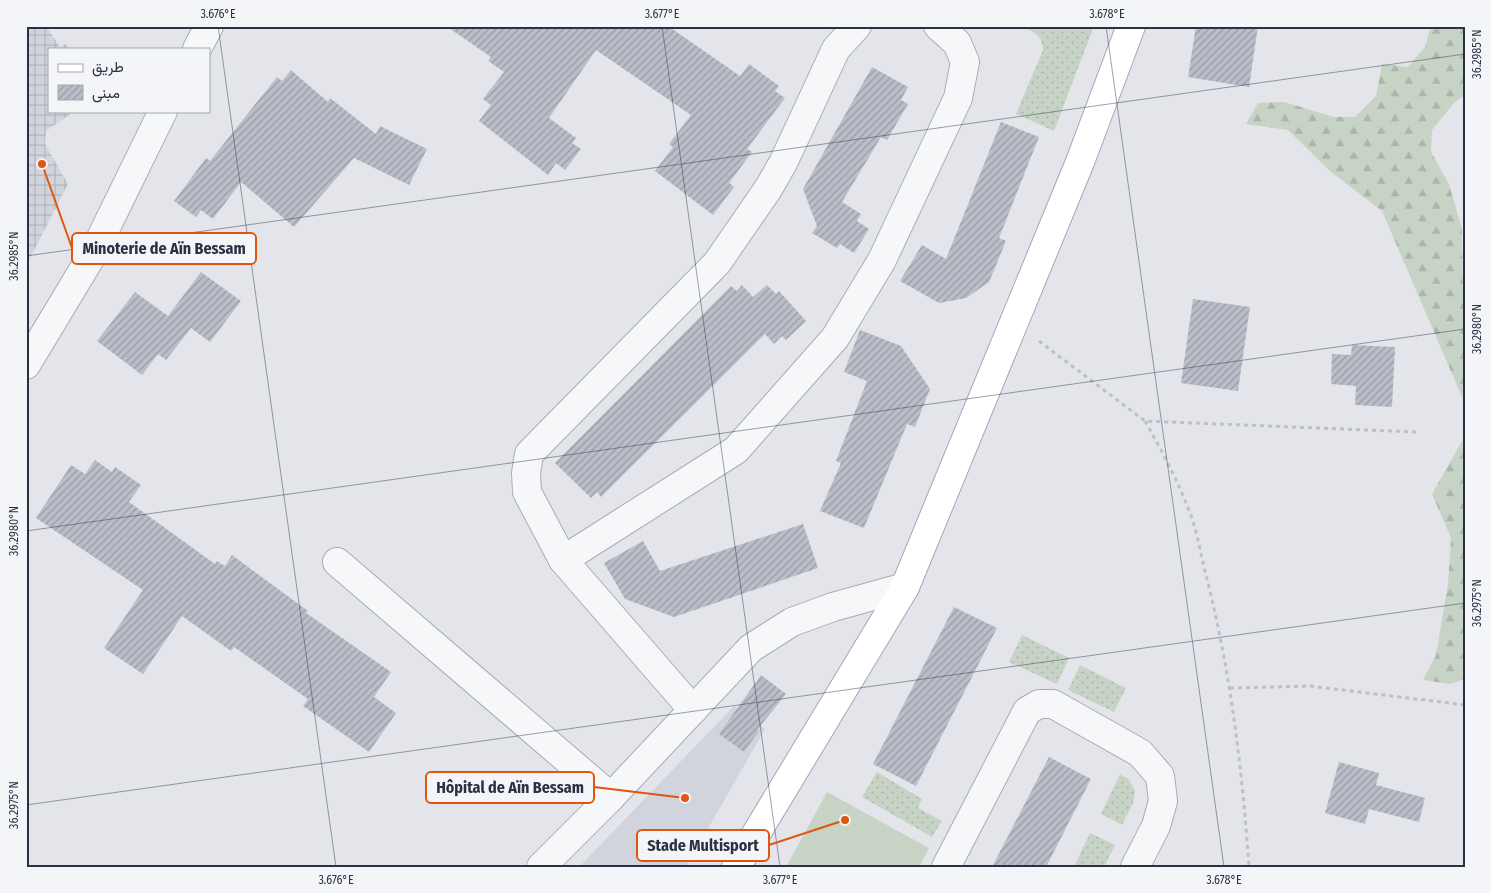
<svg xmlns="http://www.w3.org/2000/svg" width="1491" height="893" viewBox="0 0 1491 893" font-family="'Fira Sans Condensed',Vazirmatn,sans-serif">
	<style>
		.built { fill: #d1d4dd }
		.industrial { fill: url(#industrial-grid) }
		.grass { fill: url(#grass-dots) }
		.forest { fill: url(#forest-firs) }
		.pitch { fill: #c7d4c5 }
		.building { fill: url(#building-hatch) }
		.lines { fill: none; stroke-linecap: round; stroke-linejoin: round }
		.minor-casing { stroke: #a8abb5; stroke-width: 30 }
		.major-casing { stroke: #a3a8b6; stroke-width: 30 }
		.path { stroke: #bdc0c6; stroke-width: 3; stroke-dasharray: 4 4; stroke-linecap: butt }
		.minor { stroke: #f6f7f9; stroke-width: 28 }
		.major { stroke: #fff; stroke-width: 28 }
		.ticks { fill: none; stroke: #2b3143; stroke-width: 1; stroke-opacity: 0.45 }
		.leader { fill: none; stroke: #df570f; stroke-width: 2 }
		.callout-dot { fill: #df570f; stroke: #f3f5f8; stroke-width: 2 }
		.callout { fill: #f3f5f8; stroke: #df570f; stroke-width: 2 }
		.callout-label { font-size: 16px; text-anchor: middle; font-weight: bold; fill: #2b3143 }
		.neatline { fill: none; stroke: #2b3143; stroke-width: 2 }
		.ticks-label { font-size: 12px; text-anchor: middle; fill: #2b3143 }
	</style>
	<defs>
		<pattern id="industrial-grid" width="8" height="8" patternUnits="userSpaceOnUse" patternTransform="scale(1.25)"><rect width="8" height="8" fill="#d1d4dd"/><path d="M0 4h8M4 0v8" fill="none" stroke="#b4b6bf"/></pattern>
		<pattern id="grass-dots" width="8" height="8" patternUnits="userSpaceOnUse" patternTransform="scale(1.25)"><rect width="8" height="8" fill="#c7d4c5"/><path d="M2 2h.1M6 6h.1" fill="none" stroke="#abb6aa" stroke-width="1.8" stroke-linecap="round"/></pattern>
		<pattern id="forest-firs" width="22" height="20" patternUnits="userSpaceOnUse" patternTransform="scale(1.25)"><rect width="22" height="20" fill="#c7d4c5"/><path d="M5 1l3.5 6h-7zM16 11l3.5 6h-7z" fill="#abb6aa"/></pattern>
		<pattern id="building-hatch" width="6" height="6" patternUnits="userSpaceOnUse" patternTransform="scale(1.25)"><rect width="6" height="6" fill="#bbbec8"/><path d="M-1 1l2-2M0 6l6-6M5 7l2-2" fill="none" stroke="#989ba4"/></pattern>
	</defs>
	<rect width="100%" height="100%" fill="#e3e5eb"/>
	<polygon class="built" points="734,706 765,729 686,867 579,867"/>
	<polygon class="industrial" points="26,26 46,26 60,47 66,44 69,49 49,49 49,111 75,111 46,131 45,144 68,184 26,266"/>
	<g class="grass">
		<path d="M1020,26H1094L1054,131L1016,114L1043,50C1042,34 1034,32 1020,26Z"/>
		<polygon points="1022,635 1069,658 1057,684 1009,662"/>
		<polygon points="1080,665 1126,688 1114,712 1068,690"/>
		<polygon points="877,772 922,799 918,808 942,821 932,837 862,797"/>
		<polygon points="1120,774 1128,779 1135,790 1133,803 1122,825 1101,814"/>
		<polygon points="1090,833 1115,845 1104,867 1074,867"/>
	</g>
	<g class="forest">
		<polygon points="1431,26 1465,26 1465,95 1455,102 1432,130 1431,152 1449,184 1462,229 1465,404 1382,211 1331,172 1288,130 1246,124 1258,103 1284,102 1334,117 1355,117 1376,96 1382,64 1408,67 1425,47"/>
		<polygon points="1465,436 1465,679 1450,684 1423,680 1436,655 1448,584 1451,538 1432,494"/>
	</g>
	<polygon class="pitch" points="827,792 929,848 919,867 786,867"/>
	<g class="building">
		<polygon points="446,26 668,26 740,76 749,64 779,86 775,91 785,98 747,149 752,152 729,183 734,187 713,215 655,171 673,147 669,144 691,115 596,50 549,118 576,138 572,143 581,149 565,170 556,163 548,175 479,121 491,105 483,99 504,72 488,61 491,57"/>
		<polygon points="1196,26 1258,26 1249,87 1188,77"/>
		<polygon points="872,67 908,87 901,100 908,104 887,140 881,137 842,202 861,214 857,221 869,229 854,253 840,244 837,248 812,233 817,226 803,189"/>
		<polygon points="291,70 328,102 330,98 376,134 380,126 427,149 409,185 354,158 294,227 241,182 213,219 201,210 196,217 174,201 206,158 210,161 277,77 282,81"/>
		<polygon points="1001,122 1039,137 999,238 1006,241 989,282 966,298 939,303 900,281 922,245 946,259"/>
		<polygon points="201,272 241,301 210,342 191,328 166,360 158,354 142,375 97,341 135,292 168,316"/>
		<polygon points="742,285 753,297 767,285 776,294 779,291 806,321 786,340 782,336 774,344 765,334 601,497 597,492 591,498 555,463 731,286 737,291"/>
		<polygon points="1193,299 1250,307 1238,391 1181,383"/>
		<polygon points="860,330 901,346 930,389 915,427 907,424 864,528 820,511 841,463 836,461 867,381 844,372"/>
		<polygon points="1352,345 1395,347 1392,407 1355,405 1356,386 1331,384 1332,354 1351,355"/>
		<polygon points="95,460 112,472 115,467 141,485 129,502 215,564 217,561 225,566 232,555 308,611 306,613 391,672 374,697 396,713 369,752 303,706 308,699 234,647 231,651 182,616 143,674 104,648 143,590 36,518 71,465 85,474"/>
		<polygon points="803,524 818,568 674,617 625,599 604,563 643,541 660,571"/>
		<polygon points="954,607 997,628 916,786 873,764"/>
		<polygon points="761,675 786,694 757,730 759,731 744,752 719,734"/>
		<polygon points="1049,757 1091,779 1046,867 992,867"/>
		<polygon points="1339,762 1379,773 1376,785 1425,798 1419,822 1369,809 1365,824 1325,813"/>
	</g>
	<g class="lines">
		<g class="minor-casing">
			<g id="minor">
				<polyline points="197,49 209,26"/>
				<polyline points="26,365 94,252 163,111"/>
				<polyline points="563,560 736,450 835,338 882,260 958,98 965,62 957,43 938,26"/>
				<polyline points="337,562 611,797"/>
				<polyline points="693,710 563,560 527,492 526,473 529,454 717,263 768,189 783,163 836,49 857,26"/>
				<polyline points="541,867 611,797 751,648 792,622 833,607 905,587"/>
				<polyline points="946,867 1027,711 1039,704 1053,704 1140,753 1160,776 1163,801 1156,826 1135,867"/>
			</g>
		</g>
		<g class="major-casing">
			<polyline id="major" points="736,867 905,587 1080,162 1131,26"/>
		</g>
		<g class="path">
			<polyline points="1039,341 1145,421 1416,432"/>
			<path d="M1145,421C1162,451 1178,481 1190,513C1198,534 1201,557 1207,579C1231,674 1242,769 1249,867"/>
			<polyline points="1230,688 1310,686 1465,705"/>
		</g>
		<use href="#minor" class="minor"/>
		<use href="#major" class="major"/>
	</g>
	<path class="ticks" d="M218,26L336,867M662,26L780,867M1106,26L1224,867M26,256L1465,54M26,531L1465,329M26,805L1465,603"/>
	<path class="leader" d="M42 164L72 248M685 798L594 787M845 820L769 845"/>
	<g class="callout-dot">
		<circle cx="42" cy="164" r="5"/>
		<circle cx="685" cy="798" r="5"/>
		<circle cx="845" cy="820" r="5"/>
	</g>
	<g class="callout">
		<rect x="72" y="233" width="184" height="31" rx="5"/>
		<rect x="426" y="772" width="168" height="31" rx="5"/>
		<rect x="637" y="830" width="132" height="31" rx="5"/>
	</g>
	<g class="callout-label">
		<text x="164" y="254">Minoterie de Aïn Bessam</text>
		<text x="510" y="793">Hôpital de Aïn Bessam</text>
		<text x="703" y="851">Stade Multisport</text>
	</g>
	<rect width="1491" height="893" fill="none" stroke="#f3f5f8" stroke-width="55"/>
	<rect x="48" y="48" width="162" height="65" fill="#f3f5f8" stroke="#a3a7b0"/>
	<rect x="58" y="64" width="25" height="8" fill="#ffffff" stroke="#a3a7b0"/>
	<text x="92" y="72" font-size="15" fill="#2b3143">طريق</text>
	<rect x="58" y="85" width="25" height="15" fill="url(#building-hatch)" stroke="#a3a7b0"/>
	<text x="92" y="98" font-size="15" fill="#2b3143">مبنى</text>
	<rect x="28" y="28" width="1436" height="838" class="neatline"/>
	<g class="ticks-label">
		<text x="218" y="18">3.676°E</text>
		<text x="662" y="18">3.677°E</text>
		<text x="1107" y="18">3.678°E</text>
		<text transform="translate(1477 54) rotate(-90)" y="4">36.2985°N</text>
		<text transform="translate(14 256) rotate(-90)" y="4">36.2985°N</text>
		<text transform="translate(1477 329) rotate(-90)" y="4">36.2980°N</text>
		<text transform="translate(14 531) rotate(-90)" y="4">36.2980°N</text>
		<text transform="translate(1477 603) rotate(-90)" y="4">36.2975°N</text>
		<text transform="translate(14 805) rotate(-90)" y="4">36.2975°N</text>
		<text x="336" y="884">3.676°E</text>
		<text x="780" y="884">3.677°E</text>
		<text x="1224" y="884">3.678°E</text>
	</g>
</svg>
